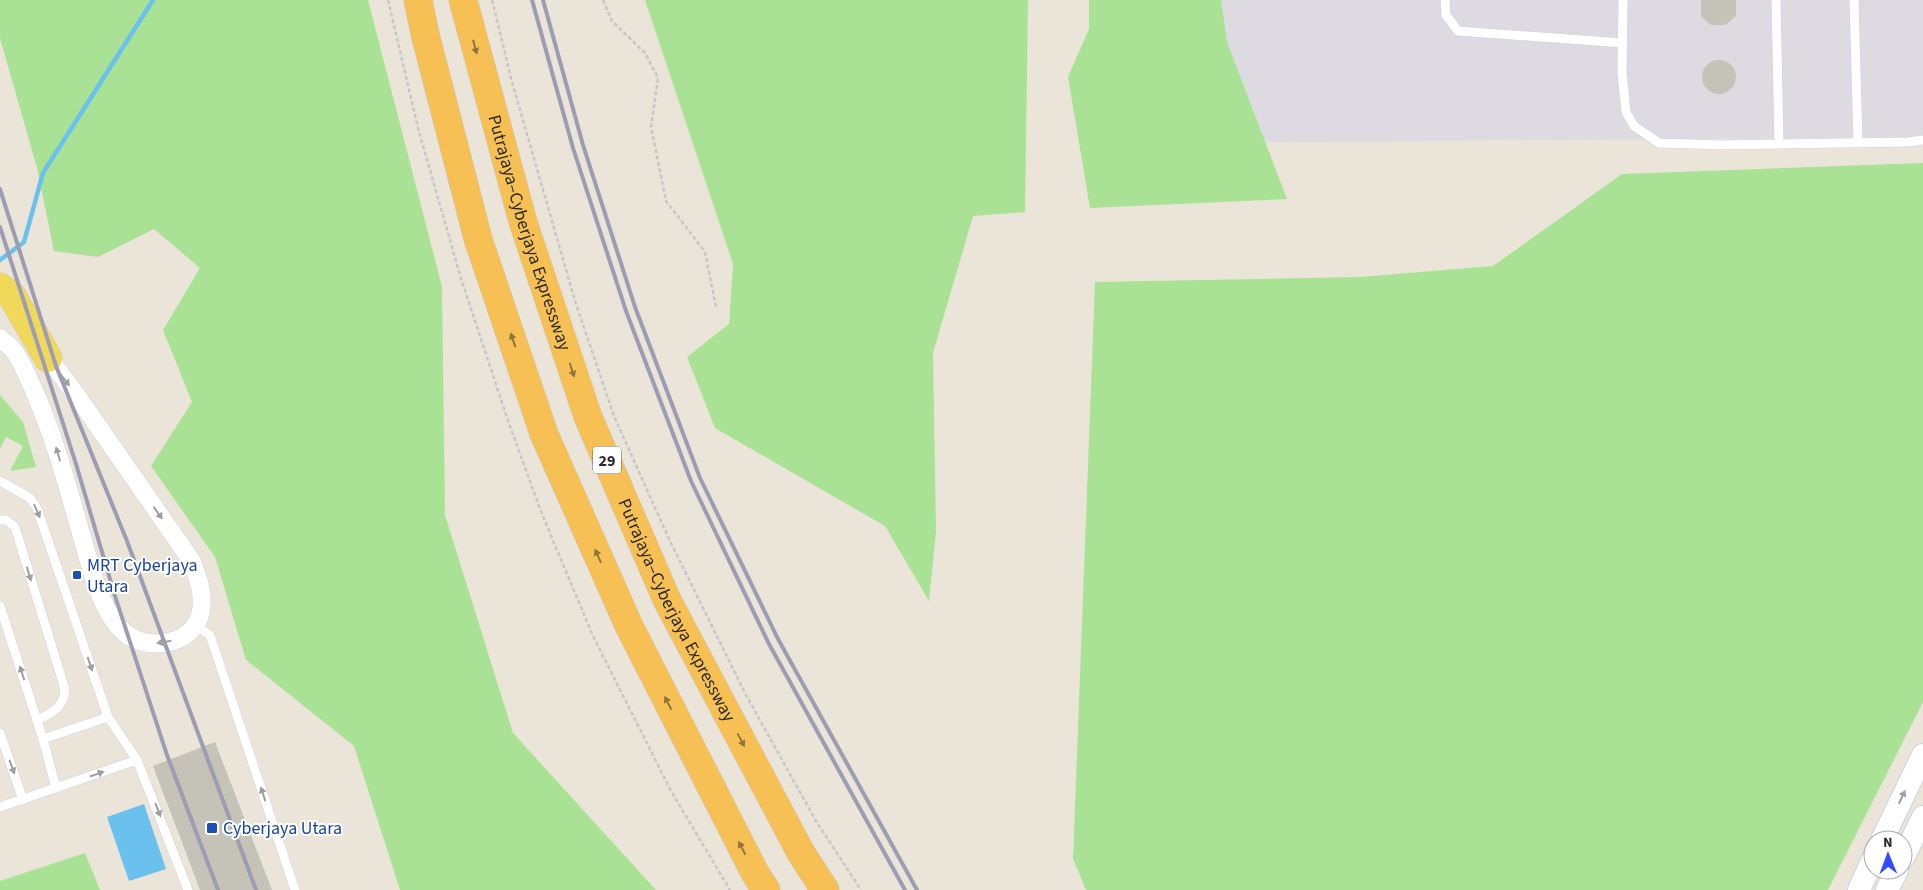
<svg xmlns="http://www.w3.org/2000/svg" width="1923" height="890" viewBox="0 0 1923 890" font-family="'Source Sans 3',sans-serif">
	<style>
		.industrial { fill: #dddae2 }
		.green { fill: #a9e294 }
		.water { fill: #6ac1ee }
		.lines { fill: none; stroke-linecap: round; stroke-linejoin: round }
		.stream { stroke: #6ac1ee; stroke-width: 4.5 }
		.building { fill: #c5c2b8 }
		.service-casing { stroke: #ced0e1; stroke-width: 10 }
		.minor-casing { stroke: #ced0e1; stroke-width: 19 }
		.tertiary-casing { stroke: #ced0e1; stroke-width: 24 }
		.primary-casing { stroke: #c7c7c7; stroke-width: 29 }
		.trunk-casing { stroke: #c7c7c7; stroke-width: 29 }
		.path { stroke: #c7c7c7; stroke-width: 2.5; stroke-dasharray: 4 2.5; stroke-linecap: butt }
		.service { stroke: #fff; stroke-width: 9 }
		.minor { stroke: #fff; stroke-width: 18 }
		.tertiary { stroke: #fff; stroke-width: 22 }
		.primary { stroke: #f0d858; stroke-width: 28 }
		.trunk { stroke: #f7c054; stroke-width: 28 }
		.rail { stroke: #9c9db2; stroke-width: 4 }
		.oneway { fill: #90743e }
		.oneway2 { fill: #9e9e9e }
		.transit-dot { fill: #1a4fb4; stroke: #fff; stroke-width: 2 }
		.labels { text-anchor: middle; stroke-width: 4; stroke-linejoin: round; paint-order: stroke }
		.shield { fill: #fff; stroke: #686868; stroke-width: 1 }
		.shield-label { font-size: 16px; font-weight: bold; fill: #282828 }
		.street-label { font-size: 18px; fill: #282828; stroke: #fff }
		.transit-label { font-size: 18px; fill: #164399; stroke: #fff; text-anchor: start }
	</style>
	<rect width="100%" height="100%" fill="#eae4d9"/>
	<polygon class="industrial" points="1169,0 1923,0 1923,137 1168,143"/>
	<g class="green">
		<polygon points="0,0 368,0 442,287 445,515 513,733 656,890 400,890 354,746 246,660 215,557 151,466 192,402 163,330 200,268 154,229 98,257 54,251 37,168 0,38"/>
		<polygon points="645,0 1028,0 1025,212 973,216 933,353 936,532 929,601 885,526 715,428 687,357 729,324 733,264"/>
		<polygon points="1089,0 1221,0 1227,42 1287,199 1090,208 1068,77 1089,29"/>
		<polygon points="1923,163 1923,702 1828,890 1086,890 1073,859 1095,282 1360,277 1493,266 1622,174"/>
		<polygon points="0,395 23,422 36,467 10,471 23,446 6,437 0,449"/>
		<polygon points="85,853 100,890 0,890 0,881"/>
	</g>
	<polygon class="water" points="144,804 166,869 129,881 107,817"/>
	<g class="lines">
		<polyline class="stream" points="0,260 24,242 43,173 153,0"/>
	</g>
	<g class="building">
		<polygon points="1701,0 1736,0 1736,16 1725,25 1711,25 1701,16"/>
		<circle cx="1719" cy="77" r="17"/>
		<polygon points="215,742 272,890 200,890 153,766"/>
	</g>
	<g class="lines">
		<g class="service-casing">
			<g id="service">
				<polyline points="1445,0 1446,15 1458,31 1623,43"/>
				<polyline points="1623,0 1622,73 1626,112 1634,126 1659,143 1722,145 1908,142 1923,140"/>
				<polyline points="1776,0 1779,144"/>
				<polyline points="1854,0 1858,143"/>
				<polyline points="0,481 30,498 37,508 108,717 137,760 188,890"/>
				<path d="M0,520H6L15,527L64,686C67,705 53,713 37,720"/>
				<polyline points="0,606 43,739 56,788"/>
				<polyline points="196,626 210,635 295,890"/>
				<polyline points="0,733 23,800"/>
				<polyline points="43,739 108,717"/>
				<polyline points="0,807 137,760"/>
			</g>
		</g>
		<g class="minor-casing">
			<path id="minor" d="M0,338C4,342 10,346 14,351C22,362 27,376 33,388C56,440 70,496 86,551C93,576 103,614 124,632C147,653 195,645 201,611C204,592 198,578 191,560L77,396L42,349"/>
		</g>
		<g class="tertiary-casing">
			<g id="tertiary">
				<polyline points="1882,840 1923,755"/>
				<polyline points="1903,858 1923,817"/>
				<polyline points="1859,890 1873,859"/>
				<polyline points="1887,890 1897,870"/>
			</g>
		</g>
		<g class="primary-casing">
			<polyline id="primary" points="0,287 12,296 48,358"/>
		</g>
		<g class="trunk-casing">
			<g id="trunk">
				<polyline points="418,0 425,34 478,239 544,434 629,626 755,873 766,890"/>
				<path id="s1" d="M463,0L523,222L588,417L667,600L801,853L825,890"/>
			</g>
		</g>
		<g class="path">
			<polyline points="388,0 419,132 460,275 508,421 542,514 593,636 671,791 730,890"/>
			<polyline points="492,0 512,82 575,301 614,416 669,539 746,695 816,821 861,890"/>
			<polyline points="603,0 612,21 645,53 658,78 651,127 666,201 705,252 716,307"/>
		</g>
		<use href="#service" class="service"/>
		<use href="#minor" class="minor"/>
		<use href="#tertiary" class="tertiary"/>
		<use href="#primary" class="primary"/>
		<use href="#trunk" class="trunk"/>
		<g class="rail">
			<polyline points="532,0 573,148 626,311 691,481 769,644 905,890"/>
			<polyline points="543,0 583,145 635,307 700,478 778,639 917,890"/>
			<polyline points="0,189 56,366 127,541 256,890"/>
			<polyline points="0,227 76,464 115,596 167,755 218,890"/>
		</g>
	</g>
	<defs><path id="oneway-solid" d="M-6-.8H1V-3.2L6.5 0L1 3.2V.8H-6Z" transform="scale(1.25)"/></defs>
	<g class="oneway">
		<use href="#oneway-solid" transform="translate(475 47) rotate(75)"/>
		<use href="#oneway-solid" transform="translate(513 340) rotate(-109)"/>
		<use href="#oneway-solid" transform="translate(572 370) rotate(72)"/>
		<use href="#oneway-solid" transform="translate(598 556) rotate(-114)"/>
		<use href="#oneway-solid" transform="translate(668 703) rotate(-117)"/>
		<use href="#oneway-solid" transform="translate(741 740) rotate(62)"/>
		<use href="#oneway-solid" transform="translate(742 848) rotate(-117)"/>
	</g>
	<g class="oneway2">
		<use href="#oneway-solid" transform="translate(65 380) rotate(53)"/>
		<use href="#oneway-solid" transform="translate(58 454) rotate(-106)"/>
		<use href="#oneway-solid" transform="translate(37 511) rotate(66)"/>
		<use href="#oneway-solid" transform="translate(158 513) rotate(54)"/>
		<use href="#oneway-solid" transform="translate(29 574) rotate(73)"/>
		<use href="#oneway-solid" transform="translate(164 642) rotate(171)"/>
		<use href="#oneway-solid" transform="translate(90 664) rotate(71)"/>
		<use href="#oneway-solid" transform="translate(22 673) rotate(-108)"/>
		<use href="#oneway-solid" transform="translate(12 767) rotate(70)"/>
		<use href="#oneway-solid" transform="translate(97 774) rotate(-19)"/>
		<use href="#oneway-solid" transform="translate(263 794) rotate(-108)"/>
		<use href="#oneway-solid" transform="translate(1902 797) rotate(-65)"/>
		<use href="#oneway-solid" transform="translate(158 810) rotate(69)"/>
	</g>
	<g class="transit-dot">
		<rect x="72" y="570" width="10" height="10" rx="2.5"/>
		<rect x="206" y="822" width="12" height="12" rx="2.5"/>
	</g>
	<g class="labels">
		<rect class="shield" x="593" y="446.5" width="28" height="27" rx="4"/>
		<g class="shield-label">
			<text x="607" y="466">29</text>
		</g>
		<g class="street-label">
			<text dy="6" stroke="none"><textPath href="#s1" startOffset="242">Putrajaya–Cyberjaya Expressway</textPath></text>
			<text dy="6" stroke="none"><textPath href="#s1" startOffset="648">Putrajaya–Cyberjaya Expressway</textPath></text>
		</g>
		<g class="transit-label">
			<text x="87" y="571">MRT Cyberjaya<tspan x="87" dy="21">Utara</tspan></text>
			<text x="223" y="834">Cyberjaya Utara</text>
		</g>
	</g>
	<g transform="translate(1888 855) rotate(359)"><circle r="24" fill="#ffffff" stroke="#a9a9a9"/>
	<path d="M0-4L9 19L0 12L-9 19Z" fill="#374cf9"/>
	<text y="-8" font-size="14" font-weight="bold" text-anchor="middle" fill="#282828">N</text>
	</g>
</svg>
